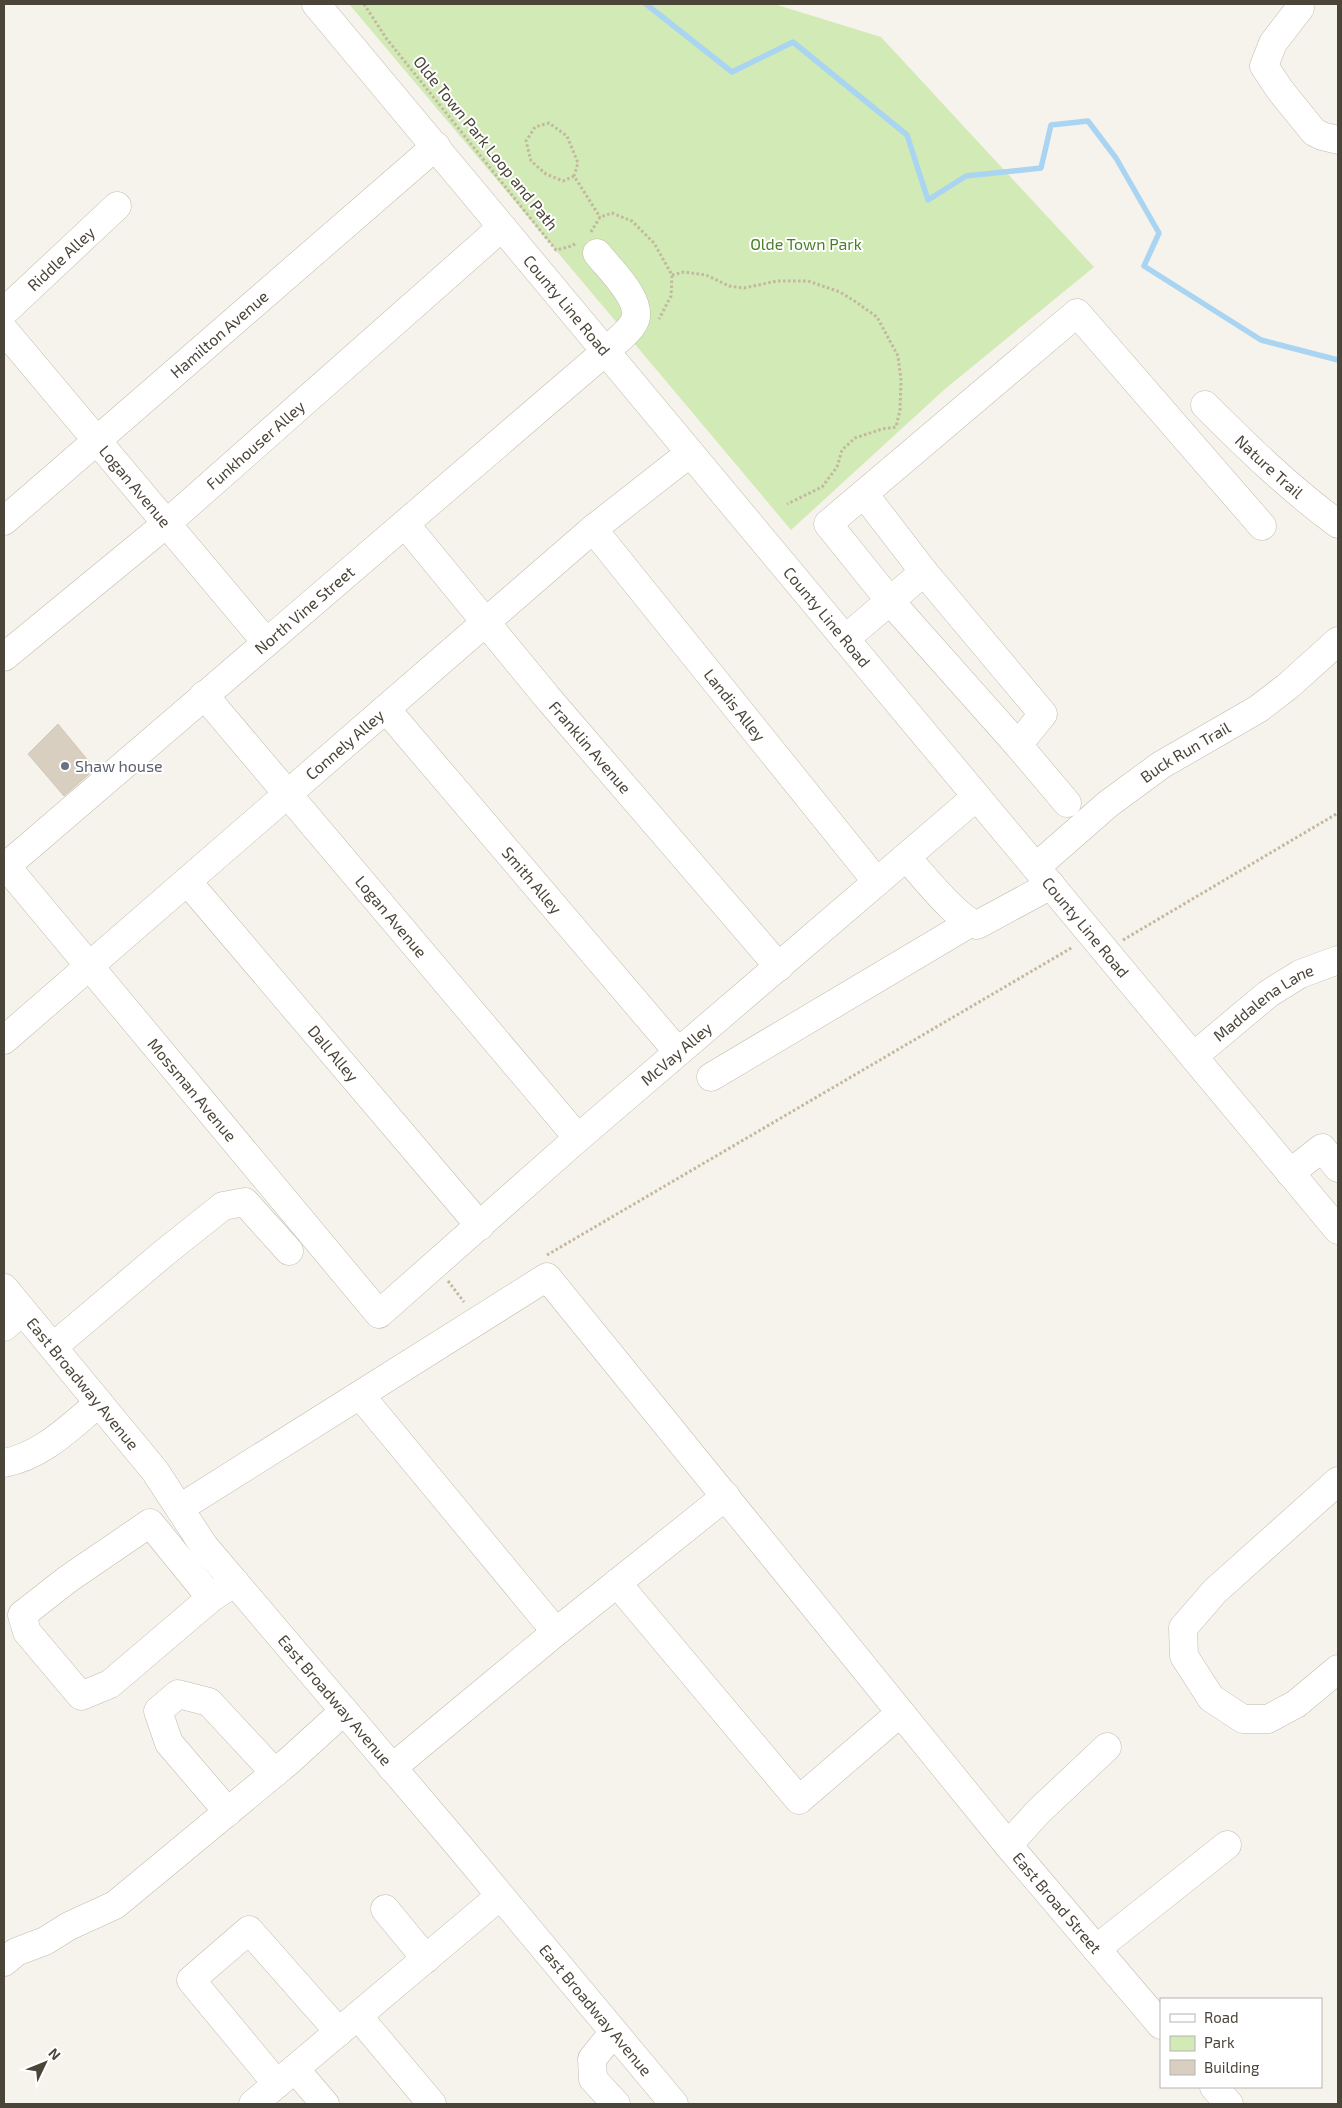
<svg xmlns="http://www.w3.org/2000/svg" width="1342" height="2108" viewBox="0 0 1342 2108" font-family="'Exo 2',sans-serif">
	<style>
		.green { fill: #d2eab5 }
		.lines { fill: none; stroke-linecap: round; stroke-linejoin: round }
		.stream { stroke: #a9d4f2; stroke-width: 5.5 }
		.building { fill: #d8cfc1; stroke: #d3c7b4 }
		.minor-casing { stroke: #c2bbae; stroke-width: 29 }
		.path { stroke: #c4b79f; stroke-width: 3; stroke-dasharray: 2.5 2.5; stroke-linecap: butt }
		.minor { stroke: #fff; stroke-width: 28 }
		.worship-dot { fill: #6b7280; stroke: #fff; stroke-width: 2 }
		.labels { text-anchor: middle; stroke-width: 4; stroke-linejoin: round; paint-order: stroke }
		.street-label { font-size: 16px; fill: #4b4439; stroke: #fff }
		.park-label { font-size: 16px; fill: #4a7f2a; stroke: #fff }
		.worship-label { font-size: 16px; fill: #5b616d; stroke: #fff; text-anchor: start }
	</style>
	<rect width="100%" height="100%" fill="#f6f3ec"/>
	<polygon class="green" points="349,4 774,4 881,37 1094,267 945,389 791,530"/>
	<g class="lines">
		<polyline class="stream" points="646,4 732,72 793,42 907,135 928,200 966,176 1041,168 1051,125 1088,121 1116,158 1159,233 1144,266 1261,340 1338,360"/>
	</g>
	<polygon class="building" points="58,724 95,769 64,796 28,754"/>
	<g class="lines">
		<g class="minor-casing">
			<g id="minor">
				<path id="s1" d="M316,4L1338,1230"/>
				<polyline points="1300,8 1273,43 1264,66 1280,90 1314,132 1322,136 1338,140"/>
				<path id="s2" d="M4,312L117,206"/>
				<path id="s3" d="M4,330L266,642"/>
				<path id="s4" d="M1205,405C1247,447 1289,488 1338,524"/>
				<polyline points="864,494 924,572 1043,714 1018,745 1067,803"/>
				<path id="s5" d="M4,521L436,146"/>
				<path id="s6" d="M405,524L547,697L779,967"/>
				<path id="s7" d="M593,529L877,882"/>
				<polyline points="845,639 924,572"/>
				<path id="s8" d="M4,657L166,524L502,227"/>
				<path id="s9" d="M204,695L578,1138"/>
				<path id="s10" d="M386,709L678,1052"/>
				<polyline points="1018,745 890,601 828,524 1077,313 1262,526"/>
				<path d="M906,857C922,874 956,919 977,925L1051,885"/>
				<path id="s11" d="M6,866L379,1314L578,1138L976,797"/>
				<path id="s12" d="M1036,867L1108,804L1161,765L1258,709L1288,686L1338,641"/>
				<path id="s13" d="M4,868L606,351C614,343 627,334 633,324C647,303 609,269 597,253"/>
				<path id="s14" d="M187,881L480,1226"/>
				<path id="s15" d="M4,1040L593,529L690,453"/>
				<path id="s16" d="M1194,1056L1268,994L1300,974L1338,960"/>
				<polyline points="711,1077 970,923"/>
				<polyline points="1290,1173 1322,1148 1338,1168"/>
				<path id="s17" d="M4,1288L155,1471L204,1546L454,1840L674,2104"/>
				<polyline points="4,1327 23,1311"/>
				<polyline points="53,1347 164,1253 223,1206 245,1202 289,1251"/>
				<polyline points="360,1395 556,1632"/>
				<path d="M4,1463C42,1456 70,1427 99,1403"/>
				<polyline points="1338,1481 1215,1591 1183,1628 1184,1656 1211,1698 1243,1719 1268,1719 1296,1704 1338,1669"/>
				<path id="s18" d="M180,1508L547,1277L1008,1845L1161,2025"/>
				<polyline points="617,1583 799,1800 900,1713"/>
				<polyline points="211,1598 150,1523 68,1579 22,1615 27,1632 81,1696 110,1684 211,1598 235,1582"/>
				<polyline points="392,1768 556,1632 726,1496"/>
				<polyline points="228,1812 169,1743 158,1711 178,1694 209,1702 275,1773"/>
				<polyline points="1008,1845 1038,1812 1107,1747"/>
				<polyline points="385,1909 426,1959"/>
				<polyline points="1096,1949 1227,1845"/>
				<polyline points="4,1962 16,1952 45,1941 69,1926 115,1905 289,1761 344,1711"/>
				<polyline points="358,2016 432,2104"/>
				<polyline points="614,2032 592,2059 593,2079 616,2104"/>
				<polyline points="295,2069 325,2104"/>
				<polyline points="277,2084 191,1980 249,1930 339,2032"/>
				<polyline points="1214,2087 1229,2104"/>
				<polyline points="253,2104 500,1896"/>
			</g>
		</g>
		<g class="path">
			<polyline points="364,4 386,38 556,250 572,246 576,243"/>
			<polyline points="574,176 563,181 546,174 531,161 526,141 535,127 549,123 567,136 578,163 574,176 600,217"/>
			<polyline points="591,232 600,217 612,213 632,221 654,243 672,275 671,296 659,319"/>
			<polyline points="672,275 684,272 706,275 729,286 744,288 777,281 808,281 840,292 856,302 877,317 898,356 901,380 900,410 896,427 882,429 855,438 842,450 837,467 822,487 787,504"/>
			<polyline points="1123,940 1338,813"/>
			<polyline points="547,1255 1073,947"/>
			<polyline points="448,1281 464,1302"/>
		</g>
		<use href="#minor" class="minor"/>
	</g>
	<circle class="worship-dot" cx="65" cy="766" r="5"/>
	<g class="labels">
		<g class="street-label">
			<text transform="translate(486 143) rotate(51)" y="6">Olde Town Park Loop and Path</text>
			<text dy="6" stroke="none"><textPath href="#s2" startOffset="78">Riddle Alley</textPath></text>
			<text dy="6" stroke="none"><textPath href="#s1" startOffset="392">County Line Road</textPath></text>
			<text dy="6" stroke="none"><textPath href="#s5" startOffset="285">Hamilton Avenue</textPath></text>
			<text dy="6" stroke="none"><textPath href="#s8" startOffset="329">Funkhouser Alley</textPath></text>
			<text dy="6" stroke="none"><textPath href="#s4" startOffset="89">Nature Trail</textPath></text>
			<text dy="6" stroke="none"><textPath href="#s3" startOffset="204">Logan Avenue</textPath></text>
			<text dy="6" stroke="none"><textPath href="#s13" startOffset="396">North Vine Street</textPath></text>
			<text dy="6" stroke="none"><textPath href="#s1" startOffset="798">County Line Road</textPath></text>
			<text dy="6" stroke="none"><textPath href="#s7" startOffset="226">Landis Alley</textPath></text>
			<text dy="6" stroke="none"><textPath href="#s15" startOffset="451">Connely Alley</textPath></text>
			<text dy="6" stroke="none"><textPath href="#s6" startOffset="290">Franklin Avenue</textPath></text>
			<text dy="6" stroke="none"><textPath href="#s12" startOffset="189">Buck Run Trail</textPath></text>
			<text dy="6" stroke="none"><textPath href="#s10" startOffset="225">Smith Alley</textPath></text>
			<text dy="6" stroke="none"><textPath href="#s9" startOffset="290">Logan Avenue</textPath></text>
			<text dy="6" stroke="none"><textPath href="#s1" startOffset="1202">County Line Road</textPath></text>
			<text dy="6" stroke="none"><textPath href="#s16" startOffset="88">Maddalena Lane</textPath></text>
			<text dy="6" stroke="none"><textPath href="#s14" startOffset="226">Dall Alley</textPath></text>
			<text dy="6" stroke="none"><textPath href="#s11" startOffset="978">McVay Alley</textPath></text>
			<text dy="6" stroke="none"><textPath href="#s11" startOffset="291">Mossman Avenue</textPath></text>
			<text dy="6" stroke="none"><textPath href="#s17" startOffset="124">East Broadway Avenue</textPath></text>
			<text dy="6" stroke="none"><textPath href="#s17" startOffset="529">East Broadway Avenue</textPath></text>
			<text dy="6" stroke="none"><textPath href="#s18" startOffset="1241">East Broad Street</textPath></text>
			<text dy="6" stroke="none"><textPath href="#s17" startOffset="934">East Broadway Avenue</textPath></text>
		</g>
		<g class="park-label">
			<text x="806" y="250">Olde Town Park</text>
		</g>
		<g class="worship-label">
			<text x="75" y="772">Shaw house</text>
		</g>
	</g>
	<rect width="1342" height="2108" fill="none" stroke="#4b4439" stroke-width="10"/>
	<rect x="1160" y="1998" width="162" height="90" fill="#ffffff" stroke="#b7b4b0"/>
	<rect x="1170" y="2014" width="25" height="8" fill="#ffffff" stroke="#b7b4b0"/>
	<text x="1204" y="2023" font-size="15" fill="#4b4439">Road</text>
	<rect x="1170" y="2036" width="25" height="15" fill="#d2eab5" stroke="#b7b4b0"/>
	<text x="1204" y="2048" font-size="15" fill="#4b4439">Park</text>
	<rect x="1170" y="2060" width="25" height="15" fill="#d8cfc1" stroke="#b7b4b0"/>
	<text x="1204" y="2073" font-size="15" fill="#4b4439">Building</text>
	<g transform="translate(45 2063) rotate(47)" stroke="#ffffff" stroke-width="4" paint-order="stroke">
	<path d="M0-4L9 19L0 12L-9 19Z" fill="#4b4439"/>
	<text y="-8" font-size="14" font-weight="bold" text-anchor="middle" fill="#4b4439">N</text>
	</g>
</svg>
